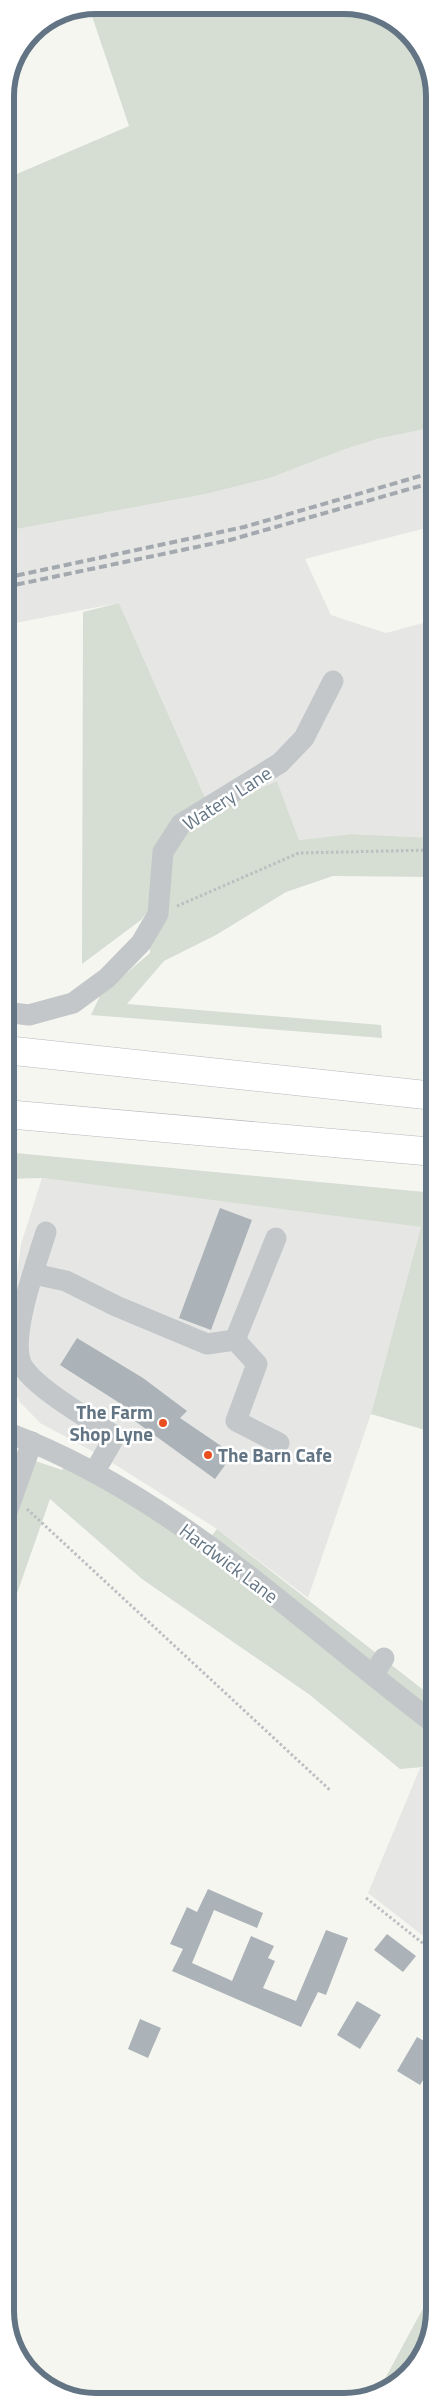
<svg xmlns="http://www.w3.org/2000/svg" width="440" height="2407" viewBox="0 0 440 2407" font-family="'Titillium Web',sans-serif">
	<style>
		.built { fill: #e6e7e5 }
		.green { fill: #d6ddd2 }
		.building { fill: #abb3b8 }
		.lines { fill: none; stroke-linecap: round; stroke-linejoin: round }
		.highway-casing { stroke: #b5b9bc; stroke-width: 29 }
		.path { stroke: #bcbfc1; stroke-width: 3; stroke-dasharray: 2.5 2.5; stroke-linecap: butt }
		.minor { stroke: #c3c7ca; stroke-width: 21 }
		.highway { stroke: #fff; stroke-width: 28 }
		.rail { stroke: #a3a9af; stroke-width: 4; stroke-dasharray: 8 4; stroke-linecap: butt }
		.poi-dot { fill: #e94e1e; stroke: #fff; stroke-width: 2 }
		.labels { text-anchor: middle; stroke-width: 5; stroke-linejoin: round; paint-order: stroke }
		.street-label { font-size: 19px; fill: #637584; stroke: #fff }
		.poi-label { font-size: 19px; font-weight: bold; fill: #637584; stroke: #fff; text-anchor: end }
		.rim { fill: none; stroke: #637584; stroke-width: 6 }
	</style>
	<rect width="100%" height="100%" fill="#f6f6f1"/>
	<g class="built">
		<polygon points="434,427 434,526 305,559 331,615 386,633 434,620 434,838 351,834 299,840 277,781 259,789 207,802 119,603 5,625 5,531 206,494 270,478 343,450 377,439"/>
		<polygon points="42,1178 422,1227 371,1414 308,1598 217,1529 103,1457 40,1423 19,1401 8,1371 8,1340 21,1244"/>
		<polygon points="435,1766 435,1945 368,1893 420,1768"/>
	</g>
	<g class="green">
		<polygon points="96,5 367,8 413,36 434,85 434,427 377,439 343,450 270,478 206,494 11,530 5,512 5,179 129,126 89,7"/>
		<polygon points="119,603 207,802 259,789 277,781 299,840 351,834 434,838 434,877 333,876 286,892 216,935 164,961 127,1004 381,1025 382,1038 91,1015 100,996 150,953 152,906 141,920 82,964 83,612"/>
		<polygon points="5,1152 435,1193 435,1433 371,1414 421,1227 42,1178 5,1179"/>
		<polygon points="6,1451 62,1470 68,1458 207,1542 217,1529 435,1699 435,1766 400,1769 310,1695 142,1579 50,1499 6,1625"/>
		<polygon points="435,2286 435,2316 412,2371 380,2388"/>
	</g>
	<g class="building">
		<polygon points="220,1208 252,1220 211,1330 179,1318"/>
		<polygon points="77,1338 143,1378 187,1411 180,1418 233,1454 215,1479 128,1416 132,1411 60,1365"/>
		<polygon points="208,1889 263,1913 257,1928 214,1910 192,1963 228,1979 232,1981 251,1936 274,1946 268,1958 275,1961 263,1988 296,2001 326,1930 348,1938 326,1995 318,1992 301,2027 172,1971 183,1949 170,1944 187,1907 197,1912"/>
		<polygon points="387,1934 416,1956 403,1972 374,1950"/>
		<polygon points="357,2001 381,2015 360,2049 337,2035"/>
		<polygon points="140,2019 161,2028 148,2058 128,2049"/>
		<polygon points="417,2037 435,2047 435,2061 420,2085 397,2071"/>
	</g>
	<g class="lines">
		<g class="highway-casing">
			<g id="highway">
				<polyline points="5,1050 435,1096"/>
				<polyline points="5,1114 435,1152"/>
			</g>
		</g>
		<g class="path">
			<polyline points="177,906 299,853 434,850"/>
			<polyline points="27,1509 331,1791"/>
			<polyline points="366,1898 435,1953"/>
		</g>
		<g class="minor">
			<polyline points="5,1012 29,1015 73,1003 107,978 141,943 158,914 163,852 181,824 280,763 304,738 333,681"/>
			<path d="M46,1232C37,1262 7,1340 23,1367C38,1390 91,1420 115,1436L95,1471"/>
			<polyline points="34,1274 66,1281 116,1306 207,1344 235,1340 276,1238"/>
			<polyline points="235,1340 257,1364 236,1421 279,1443"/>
			<path d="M6,1432C172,1494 296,1619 435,1724"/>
			<polyline points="6,1515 32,1442"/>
			<polyline points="373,1675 384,1658"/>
		</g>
		<use href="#highway" class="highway"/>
		<g class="rail">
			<polyline points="5,578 244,527 434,472"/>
			<polyline points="5,587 230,540 434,482"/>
		</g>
	</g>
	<g class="poi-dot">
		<circle cx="163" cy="1423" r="5"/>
		<circle cx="208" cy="1455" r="5"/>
	</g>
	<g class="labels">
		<g class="street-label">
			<text transform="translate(227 798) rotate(-33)" y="7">Watery Lane</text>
			<text transform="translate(229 1563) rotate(37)" y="7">Hardwick Lane</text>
		</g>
		<g class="poi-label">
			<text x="153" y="1419">The Farm<tspan x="153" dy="22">Shop Lyne</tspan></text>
			<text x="218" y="1462" text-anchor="start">The Barn Cafe</text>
		</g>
	</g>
	<path d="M0 0H440V2407H0ZM96 14H344A82 82 0 0 1 426 96V2311A82 82 0 0 1 344 2393H96A82 82 0 0 1 14 2311V96A82 82 0 0 1 96 14Z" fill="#fff" fill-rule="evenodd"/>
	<path class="rim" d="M96 14H344A82 82 0 0 1 426 96V2311A82 82 0 0 1 344 2393H96A82 82 0 0 1 14 2311V96A82 82 0 0 1 96 14Z"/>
</svg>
